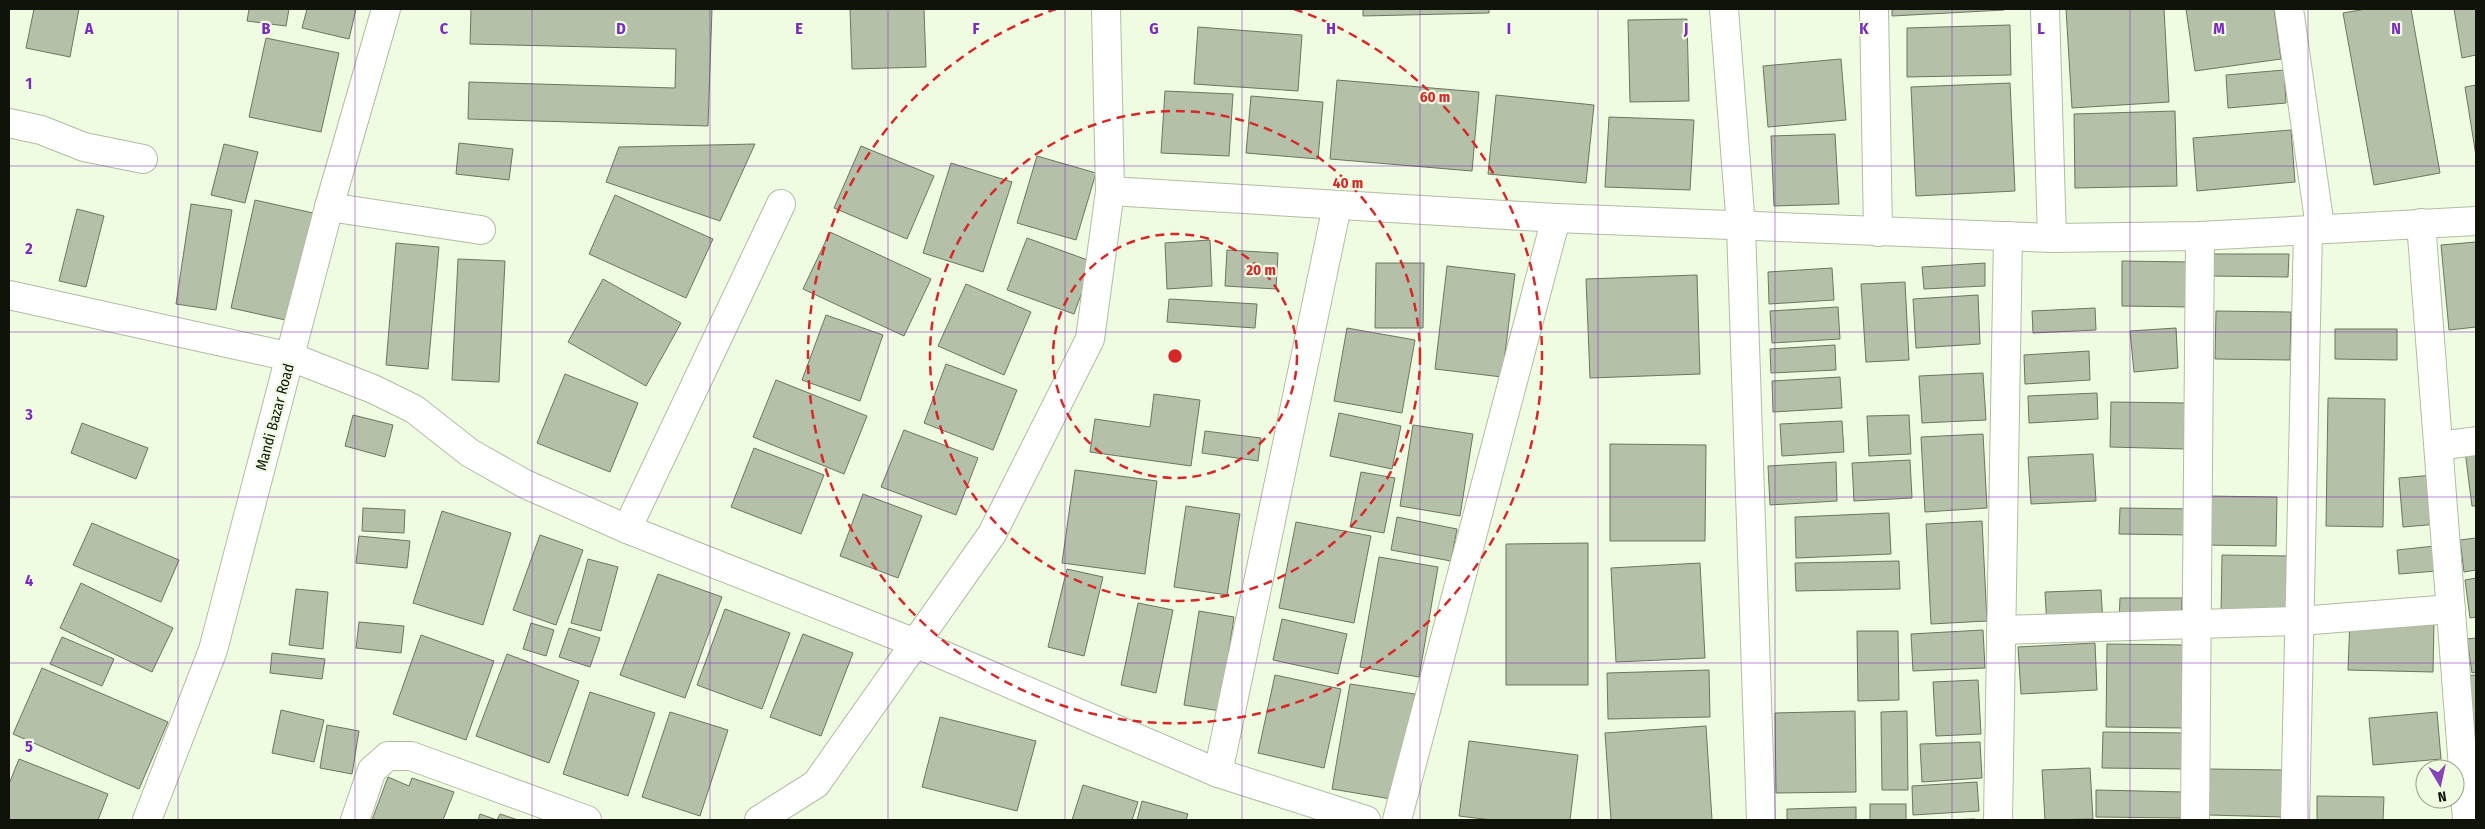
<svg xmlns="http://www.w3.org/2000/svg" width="2485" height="829" viewBox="0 0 2485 829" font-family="'Fira Sans Condensed',sans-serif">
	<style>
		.building { fill: #b5c0a8; stroke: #6b755f }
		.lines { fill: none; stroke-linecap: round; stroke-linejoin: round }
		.minor-casing { stroke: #b1bca3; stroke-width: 30 }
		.minor { stroke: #fff; stroke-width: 28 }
		.grid { fill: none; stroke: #7b2cbf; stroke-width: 1; stroke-opacity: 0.55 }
		.ring { fill: none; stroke: #d62828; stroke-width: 2.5; stroke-dasharray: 9 6 }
		.labels { text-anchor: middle; stroke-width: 4.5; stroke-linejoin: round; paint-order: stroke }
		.street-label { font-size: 15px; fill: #0f130a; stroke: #f0fce2 }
		.grid-label { font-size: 16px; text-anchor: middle; font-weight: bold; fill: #7b2cbf; stroke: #f0fce2; stroke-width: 4.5; stroke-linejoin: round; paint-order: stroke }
		.centre { fill: #d62828; stroke: #f0fce2; stroke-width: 2.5 }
		.ring-label { font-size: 15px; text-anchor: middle; font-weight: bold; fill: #d62828; stroke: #f0fce2; stroke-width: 4.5; stroke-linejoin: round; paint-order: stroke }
	</style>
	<rect width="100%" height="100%" fill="#f0fce2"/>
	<g class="building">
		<polygon points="34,9 79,9 70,57 26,48"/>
		<polygon points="249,9 289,9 286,26 247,21"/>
		<polygon points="307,9 356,9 349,39 302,28"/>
		<polygon points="471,9 712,9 708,126 468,119 469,82 675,88 676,49 470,44"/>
		<polygon points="850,9 924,9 926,67 852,69"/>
		<polygon points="1363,9 1489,9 1489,13 1363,16"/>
		<polygon points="1892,9 2004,9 2004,10 1892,16"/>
		<polygon points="2066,9 2164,9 2169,102 2072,108"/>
		<polygon points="2186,9 2274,9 2281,59 2195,71"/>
		<polygon points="2366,9 2411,9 2440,173 2374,185 2343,13"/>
		<polygon points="2454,9 2476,9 2476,55 2462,58"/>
		<polygon points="1687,19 1689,101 1630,102 1628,20"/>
		<polygon points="2010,25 2011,75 1907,77 1907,28"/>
		<polygon points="1198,27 1302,35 1298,91 1194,84"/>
		<polygon points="266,38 339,53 321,132 249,117"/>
		<polygon points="1841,59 1846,120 1768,127 1763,66"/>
		<polygon points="2284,70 2286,103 2228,108 2226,75"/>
		<polygon points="1337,80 1479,92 1472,171 1330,159"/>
		<polygon points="2010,83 2015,191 1916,196 1911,87"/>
		<polygon points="2476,85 2476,156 2465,87"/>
		<polygon points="1165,91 1233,94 1229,156 1161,153"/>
		<polygon points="1496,95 1594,105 1586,183 1488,174"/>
		<polygon points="1251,96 1323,102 1318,159 1246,153"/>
		<polygon points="2175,111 2177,186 2075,188 2074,114"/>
		<polygon points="1609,117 1694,120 1690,190 1605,187"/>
		<polygon points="2291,130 2295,182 2197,191 2193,138"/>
		<polygon points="1835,134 1839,204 1774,206 1771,136"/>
		<polygon points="459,143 513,149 509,180 456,174"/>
		<polygon points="224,144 258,152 245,203 211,195"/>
		<polygon points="755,144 720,221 606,182 619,147"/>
		<polygon points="861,146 934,176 907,239 834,208"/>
		<polygon points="1037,156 1096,173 1076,240 1017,223"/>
		<polygon points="951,163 1012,182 983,272 923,253"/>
		<polygon points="615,195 713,239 686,298 589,254"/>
		<polygon points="255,200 313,213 290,321 231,308"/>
		<polygon points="191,204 232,210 216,310 176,304"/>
		<polygon points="77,209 104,216 86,287 59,281"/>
		<polygon points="830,232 931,279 904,336 803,289"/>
		<polygon points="1027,238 1093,262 1074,314 1007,290"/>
		<polygon points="1210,240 1212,286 1167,289 1165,243"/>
		<polygon points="2476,242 2476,327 2449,330 2441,245"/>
		<polygon points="396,243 439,247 428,369 386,365"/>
		<polygon points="1227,250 1278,253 1276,289 1225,286"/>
		<polygon points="2211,254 2289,254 2288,277 2211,276"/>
		<polygon points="458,259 505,261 499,382 452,380"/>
		<polygon points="2122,261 2191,262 2190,307 2122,306"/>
		<polygon points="1376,263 1424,263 1423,328 1375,328"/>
		<polygon points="1985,263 1985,286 1924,289 1922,267"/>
		<polygon points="1447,266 1515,274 1502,377 1435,369"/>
		<polygon points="1832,268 1834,300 1769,304 1768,272"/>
		<polygon points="1697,275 1700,374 1590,378 1586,279"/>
		<polygon points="603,279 681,323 646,386 568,342"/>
		<polygon points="1905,282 1909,360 1866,362 1861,284"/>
		<polygon points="966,284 1031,312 1004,375 938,346"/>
		<polygon points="1978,295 1980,344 1916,348 1913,299"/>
		<polygon points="1169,299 1257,304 1255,328 1167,322"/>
		<polygon points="1838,307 1840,339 1772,343 1770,311"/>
		<polygon points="2095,308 2096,330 2033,333 2032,311"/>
		<polygon points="2216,311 2291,312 2290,360 2215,359"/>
		<polygon points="826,315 883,335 860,401 802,380"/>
		<polygon points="1347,328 1415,340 1402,413 1334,401"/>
		<polygon points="2176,328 2178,368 2134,372 2130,331"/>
		<polygon points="2335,329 2397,329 2397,360 2335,359"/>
		<polygon points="1835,345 1836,370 1771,373 1770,349"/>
		<polygon points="2089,351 2090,380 2025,384 2024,355"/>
		<polygon points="946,364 1017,390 993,450 924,423"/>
		<polygon points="1983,373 1986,420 1922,423 1919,376"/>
		<polygon points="565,374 638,403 610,472 537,443"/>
		<polygon points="1840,377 1842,408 1773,412 1772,381"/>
		<polygon points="776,380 867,416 844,474 753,437"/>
		<polygon points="2097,393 2098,419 2029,423 2028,396"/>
		<polygon points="1154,394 1200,400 1191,466 1090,452 1095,419 1150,427"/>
		<polygon points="2328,398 2385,399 2383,527 2326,526"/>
		<polygon points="2111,402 2187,403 2186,449 2110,447"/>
		<polygon points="1339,413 1401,426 1392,469 1330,456"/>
		<polygon points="353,415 393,425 385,457 345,446"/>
		<polygon points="1909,415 1911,454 1869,456 1867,416"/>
		<polygon points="1842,421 1844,452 1782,456 1780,424"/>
		<polygon points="82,423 148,448 136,479 71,453"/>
		<polygon points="1413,425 1473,434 1460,516 1400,506"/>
		<polygon points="904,430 978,458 956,515 881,487"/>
		<polygon points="1205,431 1261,438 1258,461 1202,453"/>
		<polygon points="1983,434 1987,508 1925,512 1921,437"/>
		<polygon points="1610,444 1706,445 1705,541 1610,541"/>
		<polygon points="754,448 824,475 801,534 731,507"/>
		<polygon points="2476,450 2476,506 2472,506 2465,451"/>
		<polygon points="2093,454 2096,501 2031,504 2028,457"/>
		<polygon points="1910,460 1912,498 1854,501 1852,463"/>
		<polygon points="1836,462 1837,501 1770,505 1768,466"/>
		<polygon points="1075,470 1157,481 1145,574 1062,563"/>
		<polygon points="1361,472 1395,478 1384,533 1350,527"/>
		<polygon points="2434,475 2439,524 2403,527 2399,478"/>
		<polygon points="863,494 922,516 898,578 840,556"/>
		<polygon points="2204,496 2277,497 2276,546 2203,545"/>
		<polygon points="1186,506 1240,514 1227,595 1174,587"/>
		<polygon points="363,508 405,510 404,533 362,531"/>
		<polygon points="2120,508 2192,509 2191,535 2119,534"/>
		<polygon points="442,511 511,533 483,625 413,603"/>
		<polygon points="1889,513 1891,554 1796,558 1795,517"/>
		<polygon points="1397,517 1457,529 1451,561 1391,550"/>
		<polygon points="1982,521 1987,621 1931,624 1926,524"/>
		<polygon points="1296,522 1371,536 1354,623 1279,608"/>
		<polygon points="92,523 179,560 161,602 73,565"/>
		<polygon points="540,535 583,550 556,625 513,610"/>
		<polygon points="359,536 410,541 407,568 356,563"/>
		<polygon points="2476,538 2476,570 2464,572 2460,540"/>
		<polygon points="1588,543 1588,685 1506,685 1506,544"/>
		<polygon points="2435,546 2437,571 2399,574 2397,550"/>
		<polygon points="2222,555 2289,556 2288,616 2221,615"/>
		<polygon points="1379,557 1438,567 1419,677 1360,667"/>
		<polygon points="588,559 618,567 601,631 571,623"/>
		<polygon points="1899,561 1900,589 1796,591 1795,563"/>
		<polygon points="1700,563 1705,658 1616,662 1611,568"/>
		<polygon points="1067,569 1103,577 1084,656 1048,647"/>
		<polygon points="658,574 722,597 685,698 620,675"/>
		<polygon points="2476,578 2476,617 2470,618 2465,580"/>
		<polygon points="81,583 173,628 152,672 60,628"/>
		<polygon points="296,589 328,592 323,649 289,645"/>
		<polygon points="2101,590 2103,624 2047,627 2045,592"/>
		<polygon points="2120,598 2182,598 2181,622 2119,622"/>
		<polygon points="1138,603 1173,610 1156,693 1121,685"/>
		<polygon points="725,609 790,633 762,709 697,685"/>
		<polygon points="1199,611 1234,617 1220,711 1184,705"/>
		<polygon points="1282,619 1347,634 1338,674 1273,660"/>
		<polygon points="2350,619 2434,620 2433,672 2348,670"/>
		<polygon points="359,622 404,626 401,653 356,648"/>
		<polygon points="531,623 554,630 546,656 523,649"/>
		<polygon points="569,628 600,638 590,667 559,657"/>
		<polygon points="1983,630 1985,668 1913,671 1911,634"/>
		<polygon points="1857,631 1898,631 1899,700 1858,701"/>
		<polygon points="803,634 853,653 821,736 770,717"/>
		<polygon points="421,635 494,661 466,740 393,714"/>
		<polygon points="62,637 114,659 102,686 50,664"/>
		<polygon points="2476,638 2476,672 2472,673 2467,639"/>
		<polygon points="2095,643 2097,690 2021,694 2018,647"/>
		<polygon points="2107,644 2185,645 2183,728 2106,727"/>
		<polygon points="272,653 325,659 322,679 270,673"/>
		<polygon points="507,654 579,681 549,763 476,736"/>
		<polygon points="42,668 168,722 139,789 13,734"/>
		<polygon points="1709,670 1710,717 1608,719 1607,673"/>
		<polygon points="1275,675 1341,689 1324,768 1258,753"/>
		<polygon points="2476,675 2476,729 2473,729 2466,676"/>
		<polygon points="1978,680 1981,734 1936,736 1933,682"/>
		<polygon points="1350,684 1415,694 1397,800 1332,789"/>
		<polygon points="590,692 655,713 628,796 563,774"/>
		<polygon points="281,710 324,720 314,762 272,753"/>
		<polygon points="1855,711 1856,792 1776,793 1775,713"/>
		<polygon points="1907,711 1908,790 1882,790 1881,712"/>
		<polygon points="670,712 728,730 700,816 642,797"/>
		<polygon points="2437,712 2441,759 2373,765 2369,718"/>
		<polygon points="940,717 1036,741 1017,811 922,787"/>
		<polygon points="327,725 359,731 352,774 320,768"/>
		<polygon points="1706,726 1712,820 1611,820 1605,733"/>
		<polygon points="2103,732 2187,733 2187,769 2102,768"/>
		<polygon points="1469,741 1578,755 1570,820 1492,820 1459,816"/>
		<polygon points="1980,742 1982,778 1922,782 1920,744"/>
		<polygon points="19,759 108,794 98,820 9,820 9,784"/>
		<polygon points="2090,768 2093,819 2045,820 2042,770"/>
		<polygon points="2209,769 2284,770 2284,817 2208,815"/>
		<polygon points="388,777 409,786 412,778 454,792 443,820 372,820"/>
		<polygon points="1977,782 1979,811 1913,815 1912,786"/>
		<polygon points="1083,785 1138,802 1132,820 1072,820"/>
		<polygon points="2096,790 2184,792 2183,818 2096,817"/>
		<polygon points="2317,796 2384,797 2383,820 2317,820"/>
		<polygon points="1142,801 1188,814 1186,820 1137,820"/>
		<rect x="1870" y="804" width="36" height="16"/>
		<polygon points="1856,807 1856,820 1787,820 1787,809"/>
		<polygon points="480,814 497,820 478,820"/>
		<polygon points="500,814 518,820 497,820"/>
		<polygon points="1975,819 1976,820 1943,820"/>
	</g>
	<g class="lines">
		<g class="minor-casing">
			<g id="minor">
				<polyline points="1724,9 1741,227 1761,820"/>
				<polyline points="1874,9 1878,232"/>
				<polyline points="2045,9 2052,238"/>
				<polyline points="2289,9 2320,227"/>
				<polyline points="9,123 41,130 84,147 143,159"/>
				<polyline points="1110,191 1556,218 2052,238 2200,236 2476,221"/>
				<polyline points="329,207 481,230"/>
				<polyline points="2421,223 2467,820"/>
				<polyline points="9,295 291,357 373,389 414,409 470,453 525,484 627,529 915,643 1218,773 1366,820"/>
				<polyline points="2439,446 2476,441"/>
				<polyline points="627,529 781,204"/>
				<polyline points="2001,630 2300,621 2451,609"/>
				<polyline points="1218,773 1337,206"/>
				<polyline points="147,820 213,650 329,207 386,9"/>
				<polyline points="355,820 372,770 388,756 411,756 587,820"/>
				<polyline points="759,820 816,784 992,534 1090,339 1110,191 1106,9"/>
				<polyline points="1397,820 1556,218"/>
				<polyline points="1998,820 2008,236"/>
				<polyline points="2195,820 2200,236"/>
				<polyline points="2295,820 2308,231"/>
			</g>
		</g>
		<use href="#minor" class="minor"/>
	</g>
	<path class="grid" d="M178,9V820M355,9V820M532,9V820M710,9V820M888,9V820M1065,9V820M1242,9V820M1420,9V820M1598,9V820M1775,9V820M1952,9V820M2130,9V820M2308,9V820M9,166H2476M9,332H2476M9,497H2476M9,663H2476"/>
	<g class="ring">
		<circle cx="1175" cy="356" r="122"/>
		<circle cx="1175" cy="356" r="245"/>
		<path d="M1294 9A367 367 0 1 1 1056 9"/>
	</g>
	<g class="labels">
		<g class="street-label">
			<text transform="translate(275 417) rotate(-75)" y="5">Mandi Bazar Road</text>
		</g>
	</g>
	<g class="grid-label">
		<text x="89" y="34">A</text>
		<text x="266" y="34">B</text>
		<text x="444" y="34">C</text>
		<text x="621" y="34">D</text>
		<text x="799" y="34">E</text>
		<text x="976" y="34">F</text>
		<text x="1154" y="34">G</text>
		<text x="1331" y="34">H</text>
		<text x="1509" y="34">I</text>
		<text x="1686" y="34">J</text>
		<text x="1864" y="34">K</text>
		<text x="2041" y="34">L</text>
		<text x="2219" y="34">M</text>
		<text x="2396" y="34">N</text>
		<text x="29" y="89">1</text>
		<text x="29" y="254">2</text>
		<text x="29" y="420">3</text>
		<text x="29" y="586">4</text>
		<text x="29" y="752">5</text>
	</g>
	<circle cx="1175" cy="356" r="8" class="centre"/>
	<g class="ring-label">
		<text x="1435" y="102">60 m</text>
		<text x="1348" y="188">40 m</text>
		<text x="1261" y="275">20 m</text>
	</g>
	<rect width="2485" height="829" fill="none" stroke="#0f130a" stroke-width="20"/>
	<g transform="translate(2440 784) rotate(171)"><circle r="24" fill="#f0fce2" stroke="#969f8c"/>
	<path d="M0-4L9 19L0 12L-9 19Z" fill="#8544b8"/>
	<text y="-8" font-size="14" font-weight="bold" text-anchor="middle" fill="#0f130a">N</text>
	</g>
</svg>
